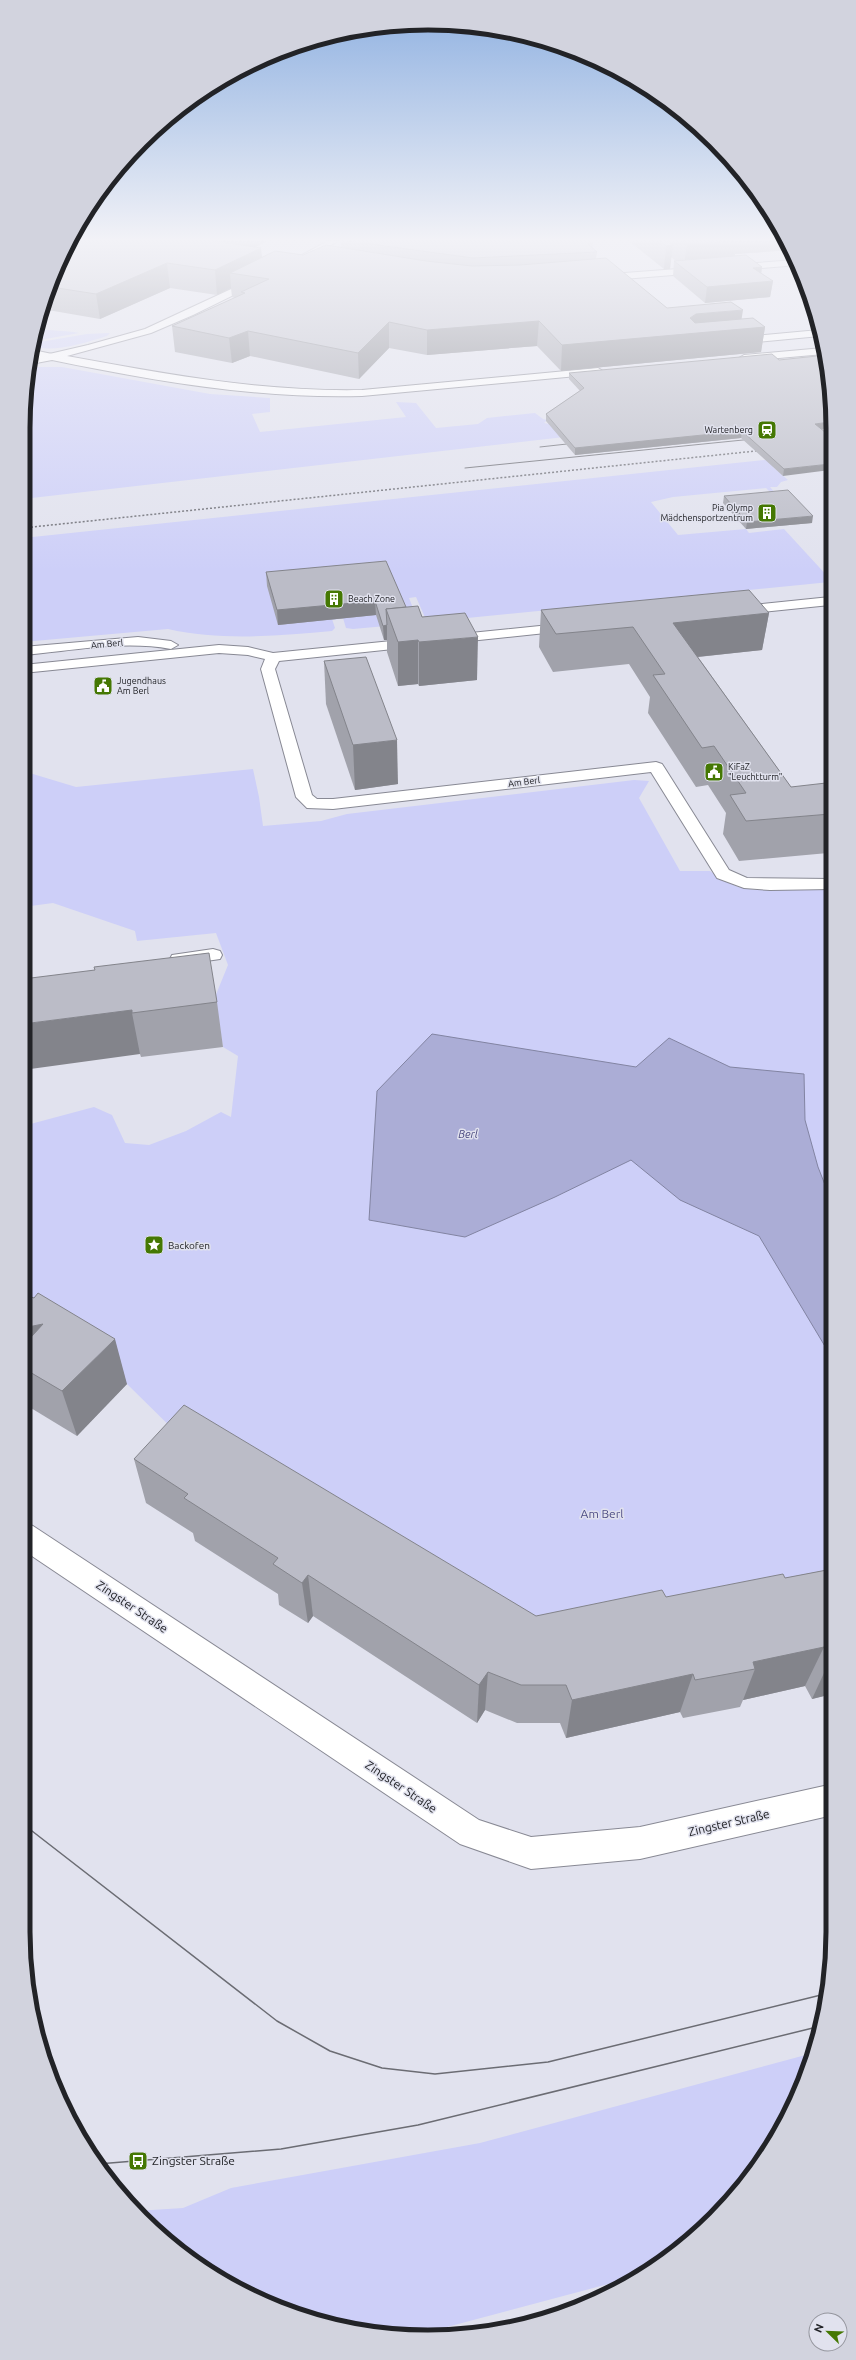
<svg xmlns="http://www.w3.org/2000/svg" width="856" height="2360" viewBox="0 0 856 2360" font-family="Ubuntu,sans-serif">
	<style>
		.green { fill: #cdcff8 }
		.water { fill: #abadd6; stroke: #8284a2 }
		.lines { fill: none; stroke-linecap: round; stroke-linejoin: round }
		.street-casing { stroke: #888994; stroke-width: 2 }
		.secondary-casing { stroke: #888994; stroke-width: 2 }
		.street { fill: #fff; fill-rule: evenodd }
		.secondary { fill: #fff; fill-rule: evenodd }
		.tram-far1 { stroke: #6b6c73; stroke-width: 1 }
		.tram { stroke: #6b6c73; stroke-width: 1.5 }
		.rail { stroke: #6b6c73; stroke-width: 1.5; stroke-dasharray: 2 2; stroke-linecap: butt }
		.wall { fill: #a1a2ab }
		.shaded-wall { fill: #83848b }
		.building { fill: #bbbcc7; stroke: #83848b }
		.labels { text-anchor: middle; stroke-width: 3; stroke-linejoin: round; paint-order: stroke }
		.far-poi-label { font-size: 9px; fill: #222327; stroke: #e1e2ee; text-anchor: start }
		.far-street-label { font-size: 9px; fill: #222327; stroke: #e1e2ee }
		.poi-label { font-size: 10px; fill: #222327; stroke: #e1e2ee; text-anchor: start }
		.water-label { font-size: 11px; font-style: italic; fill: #47467d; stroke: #e1e2ee }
		.near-park-label { font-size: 12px; fill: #4f4e86; stroke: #e1e2ee }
		.near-street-label { font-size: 12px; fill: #222327; stroke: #e1e2ee }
		.near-poi-label { font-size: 12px; fill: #222327; stroke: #e1e2ee; text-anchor: start }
		.rim { fill: none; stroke: #222327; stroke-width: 5 }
	</style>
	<rect width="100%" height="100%" fill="#e1e2ee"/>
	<g class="green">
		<path d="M36,329C51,331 64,330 79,333L34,341Z"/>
		<path d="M110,333L107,336C84,343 58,352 34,347V343L87,334Z"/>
		<polygon points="31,367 62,367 210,394 270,398 270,412 252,414 260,432 406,417 396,402 416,403 436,428 478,424 487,418 535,413 543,419 547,420 544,423 554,425 573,436 23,499 23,428"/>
		<path d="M830,453L773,467L788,480L781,482L777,487H770L776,494L773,495L766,488L673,497L651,502L678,535L746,529L749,533L784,529L830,579V582L427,622L416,597L409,598L419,623L353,629L346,628L343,618L402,613L278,625L332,619L335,628L332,631C278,636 221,641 168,629L23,642V538Z"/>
		<polygon points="253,769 259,797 263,826 321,821 347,814 634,780 649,781 639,798 680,871 710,871 722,880 738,887 756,890 831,890 832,1601 542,1654 194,1450 127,1384 23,1335 23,1126 94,1107 112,1115 125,1143 149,1145 186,1131 221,1112 231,1117 238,1056 223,1047 215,997 228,965 216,933 137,941 135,931 53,903 23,907 23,771 76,787"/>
		<polygon points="813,2053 791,2111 749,2178 714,2219 653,2269 614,2290 612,2283 413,2336 375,2334 298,2316 226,2283 181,2253 136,2211 183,2208 231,2188 480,2143"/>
	</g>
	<polygon class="water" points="432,1034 636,1067 669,1038 730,1067 804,1074 805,1120 818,1167 831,1200 832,1358 759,1236 680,1200 631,1160 555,1197 465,1237 369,1220 377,1091"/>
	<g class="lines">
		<g class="street-casing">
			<g id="street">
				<polygon points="796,260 798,265 598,281 594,278 598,275"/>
				<polygon points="819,330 820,336 734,344 729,341 734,338"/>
				<polygon points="33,350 57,355 58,357 53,360 33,356"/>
				<polygon points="830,597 830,605 734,615 727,611 734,607"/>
				<polygon points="569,623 576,627 574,630 279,661 275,669 312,795 317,799 333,799 656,762 662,764 664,767 729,870 747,878 831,879 831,889 770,890 744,888 717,878 651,772 333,809 307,808 296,797 261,669 265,659 248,655 219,653 23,673 23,665 219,645 248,647 273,653"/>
				<path d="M138,637L171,641L178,645L171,649C122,640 72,651 23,655V647Z"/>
				<polygon points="213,949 220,951 222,955 220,959 179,965 172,963 170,959 172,955"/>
				<polygon points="23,1523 33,1526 479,1820 531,1837 640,1827 833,1784 833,1815 640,1859 531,1869 460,1844 23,1550"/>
			</g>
		</g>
		<g class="secondary-casing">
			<g id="secondary">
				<polygon points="328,241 338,241 296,264 289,262"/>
				<path d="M259,276L262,277V281L193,315L151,333L67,356C165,374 262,392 362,390L598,368L603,371L598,374L362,396C257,399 154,381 52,360L31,364L32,358L88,345L145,329Z"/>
				<polygon points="823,348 824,354 744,361 739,358 744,355"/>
			</g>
		</g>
		<use href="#street" class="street"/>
		<use href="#secondary" class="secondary"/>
		<g class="tram-far1">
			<polyline points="813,433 830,431"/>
			<polyline points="540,447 576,443"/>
			<polyline points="465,468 753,439"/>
		</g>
		<g class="tram">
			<polyline points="23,1824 277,2021 330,2051 382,2068 435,2074 548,2062 825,1994"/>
			<polyline points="98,2164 281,2149 418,2125 821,2026"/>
		</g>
		<polyline class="rail" points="23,528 765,450"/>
	</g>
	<g class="wall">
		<polygon points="341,241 590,241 593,243 592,248 597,252 596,259 667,308 741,319 765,327 761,352 561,371 537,346 427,355 389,348 359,379 250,356 232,363 175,352 172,326 235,298 232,297 231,288 217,295 170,288 100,319 42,309 65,249 255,247 261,248 262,257 303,255 341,248"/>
		<polygon points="629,241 786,241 792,250 735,254 734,256 762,267 761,274 773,281 770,297 705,303 673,276 674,261 676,261 671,257 670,269 664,269"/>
		<polygon points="569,373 830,429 822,429 783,476 741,438 575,455 546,421 546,414 580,391 569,379"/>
		<polygon points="724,496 812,523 746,529 723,503"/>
		<polygon points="266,572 406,607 422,617 477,680 419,686 418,684 398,686 387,652 387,640 384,640 376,615 278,625 267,586"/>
		<polygon points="541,610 769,613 762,650 698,657 791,787 830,794 831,842 828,853 739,861 723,834 726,813 708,785 696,787 648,713 650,697 629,664 553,672 539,647"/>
		<polygon points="324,661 398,784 355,790 326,704"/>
		<polygon points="23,979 217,1002 223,1047 141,1057 140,1054"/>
		<polygon points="23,1294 127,1384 77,1436 26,1405 23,1396"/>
		<polygon points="134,1459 536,1616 666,1597 785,1578 832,1569 832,1694 812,1699 805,1686 743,1700 740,1707 683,1718 680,1712 566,1738 560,1723 517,1723 485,1710 477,1723 313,1616 308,1623 279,1605 278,1594 195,1541 193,1533 146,1503"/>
	</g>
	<g class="shaded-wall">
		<polygon points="216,241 268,241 218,265"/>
		<polygon points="724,241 786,241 792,250 735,254 733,264 684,267 687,244"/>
		<polygon points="673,245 670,269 664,269 666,246"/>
		<polygon points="261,248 263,272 230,273 231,288 217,295 215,270"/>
		<polygon points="167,263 170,288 100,319 96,294"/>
		<polygon points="762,267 760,282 773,281 770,297 705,303 707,287 753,268"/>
		<polygon points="743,310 740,329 765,327 761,352 561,371 562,345 690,318 696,314"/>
		<polygon points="539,321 537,346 427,355 427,330"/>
		<polygon points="389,322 389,348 359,379 358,353"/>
		<polygon points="248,331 250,356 232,363 229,338"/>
		<polygon points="830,422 830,429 814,430 815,424"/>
		<polygon points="742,431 741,438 575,455 575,448"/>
		<polygon points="830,464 830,470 783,476 784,469"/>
		<polygon points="813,516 812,523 746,529 747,522"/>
		<polygon points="375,601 376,615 278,625 277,610"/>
		<polygon points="769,613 762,650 668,660 673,623"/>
		<polygon points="387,625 387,640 384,640 383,626"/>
		<polygon points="478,637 477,680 419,686 419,642"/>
		<polygon points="418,640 418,684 398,686 398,642"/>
		<polygon points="397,740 398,784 355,790 353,745"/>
		<polygon points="132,1010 132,1013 140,1054 23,1070 23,1024"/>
		<polygon points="43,1324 23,1368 23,1328"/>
		<polygon points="115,1339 127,1384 77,1436 62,1391"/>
		<polygon points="308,1575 313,1616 308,1623 302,1583"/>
		<polygon points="824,1647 805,1686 743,1700 755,1669 753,1662"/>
		<polygon points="830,1660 832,1660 832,1694 812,1699"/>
		<polygon points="488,1672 485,1710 477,1723 479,1685"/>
		<polygon points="693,1674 680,1712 566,1738 572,1700"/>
	</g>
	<g class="building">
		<polygon points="70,241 216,241 215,241 261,248 215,270 167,263 96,294 51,287 65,249"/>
		<polygon points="349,241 590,241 593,243 587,243 597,252 473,258"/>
		<polygon points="660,241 667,241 673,245 666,246"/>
		<polygon points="683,241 730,241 687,244"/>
		<polygon points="326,245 426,261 472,266 520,265 606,258 667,308 731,302 743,310 696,314 690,318 695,323 753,318 765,327 562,345 539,321 427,330 389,322 358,353 248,331 229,338 172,326 245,293 241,292 269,279 230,273 275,251 303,255"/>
		<polygon points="746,255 762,267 753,268 773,281 707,287 674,261"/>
		<polygon points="772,354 779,360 817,356 827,363 830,375 830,422 815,424 830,436 830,464 784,469 742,431 575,448 546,414 584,388 569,373"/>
		<polygon points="788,490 813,516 747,522 724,496"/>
		<polygon points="386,561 406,607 386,609 387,625 383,626 375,601 277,610 266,572"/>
		<polygon points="749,590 769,613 673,623 791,787 826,783 830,794 830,814 746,821 730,795 746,793 714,746 702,748 653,675 665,674 633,627 556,634 541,610"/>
		<polygon points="418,606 422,617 465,613 478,637 419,642 418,640 398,642 386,609"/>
		<polygon points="366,657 397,740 353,745 324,661"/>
		<polygon points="209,953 217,1002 132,1013 132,1010 23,1024 23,979 95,970 94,967"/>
		<polygon points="38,1293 115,1339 62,1391 23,1368 23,1346 43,1324 23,1328 23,1294 34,1298"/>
		<polygon points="184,1405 536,1616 662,1590 666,1597 783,1574 785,1578 832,1569 832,1660 830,1660 824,1647 753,1662 755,1669 695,1680 693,1674 572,1700 566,1685 521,1685 488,1672 479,1685 308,1575 302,1583 273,1564 278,1558 184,1498 188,1494 134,1459"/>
	</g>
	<linearGradient id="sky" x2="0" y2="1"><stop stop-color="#8fb1e1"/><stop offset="0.42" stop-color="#f2f2f7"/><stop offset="1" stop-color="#f2f2f7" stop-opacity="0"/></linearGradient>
	<rect width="856" height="571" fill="url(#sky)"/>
	<defs>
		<g id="station-square" transform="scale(1)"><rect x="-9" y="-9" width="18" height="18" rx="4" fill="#457803" stroke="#e1e2ee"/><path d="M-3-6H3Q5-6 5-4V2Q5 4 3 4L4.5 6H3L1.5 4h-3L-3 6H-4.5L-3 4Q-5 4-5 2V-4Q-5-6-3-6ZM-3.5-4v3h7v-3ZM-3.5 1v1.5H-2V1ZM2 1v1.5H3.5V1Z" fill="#fff"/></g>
		<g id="building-square" transform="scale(1)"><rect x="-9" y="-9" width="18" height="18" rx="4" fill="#457803" stroke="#e1e2ee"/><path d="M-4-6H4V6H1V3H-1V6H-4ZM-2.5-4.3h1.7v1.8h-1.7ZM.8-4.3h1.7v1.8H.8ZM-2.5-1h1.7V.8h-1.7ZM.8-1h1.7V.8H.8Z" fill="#fff"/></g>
		<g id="civic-square" transform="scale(1)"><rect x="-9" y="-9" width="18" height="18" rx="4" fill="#457803" stroke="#e1e2ee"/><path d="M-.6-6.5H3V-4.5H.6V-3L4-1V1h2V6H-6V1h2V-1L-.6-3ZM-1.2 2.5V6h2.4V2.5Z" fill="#fff"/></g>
		<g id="sight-square" transform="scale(1)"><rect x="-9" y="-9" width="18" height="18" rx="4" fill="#457803" stroke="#e1e2ee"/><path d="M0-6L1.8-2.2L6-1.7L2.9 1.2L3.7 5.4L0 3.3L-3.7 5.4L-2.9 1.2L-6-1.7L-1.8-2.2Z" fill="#fff"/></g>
		<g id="bus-square" transform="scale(1)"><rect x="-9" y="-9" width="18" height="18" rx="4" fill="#457803" stroke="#e1e2ee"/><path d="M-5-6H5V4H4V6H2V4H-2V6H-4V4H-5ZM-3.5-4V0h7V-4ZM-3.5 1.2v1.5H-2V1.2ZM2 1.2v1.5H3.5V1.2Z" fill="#fff"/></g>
	</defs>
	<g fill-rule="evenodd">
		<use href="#station-square" x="767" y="430"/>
		<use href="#building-square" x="767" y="513"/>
		<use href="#building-square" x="334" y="599"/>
		<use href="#civic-square" x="103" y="686"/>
		<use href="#civic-square" x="714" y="772"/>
		<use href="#sight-square" x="154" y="1245"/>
		<use href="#bus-square" x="138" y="2161"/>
	</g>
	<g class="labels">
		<g class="far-poi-label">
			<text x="753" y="433" text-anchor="end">Wartenberg</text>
			<text x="753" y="511" text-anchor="end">Pia Olymp<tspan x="753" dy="10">Mädchensportzentrum</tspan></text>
			<text x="348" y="602">Beach Zone</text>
			<text x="117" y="684">Jugendhaus<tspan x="117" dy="10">Am Berl</tspan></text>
			<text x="728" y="770">KiFaZ<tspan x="728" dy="10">"Leuchtturm"</tspan></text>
		</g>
		<g class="far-street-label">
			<text transform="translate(107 644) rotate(-5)" y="3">Am Berl</text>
			<text transform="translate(524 782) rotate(-7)" y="3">Am Berl</text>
		</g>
		<g class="poi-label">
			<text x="168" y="1249">Backofen</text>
		</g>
		<g class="water-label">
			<text x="468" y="1138">Berl</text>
		</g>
		<g class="near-park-label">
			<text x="602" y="1518">Am Berl</text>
		</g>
		<g class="near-street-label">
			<text transform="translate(132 1607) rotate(34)" y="4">Zingster Straße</text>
			<text transform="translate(401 1787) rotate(34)" y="4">Zingster Straße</text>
			<text transform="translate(729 1823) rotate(-13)" y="4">Zingster Straße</text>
		</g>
		<g class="near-poi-label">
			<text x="152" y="2165">Zingster Straße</text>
		</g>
	</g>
	<path d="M0 0H856V2360H0ZM428 30H428A398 398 0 0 1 826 428V1932A398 398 0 0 1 428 2330H428A398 398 0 0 1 30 1932V428A398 398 0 0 1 428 30Z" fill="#d2d3de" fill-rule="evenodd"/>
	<path class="rim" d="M428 30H428A398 398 0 0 1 826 428V1932A398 398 0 0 1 428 2330H428A398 398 0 0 1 30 1932V428A398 398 0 0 1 428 30Z"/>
	<g transform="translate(828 2332) rotate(293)"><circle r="19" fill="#e1e2ee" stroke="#95969e"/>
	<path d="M0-3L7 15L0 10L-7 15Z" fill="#457803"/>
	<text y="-6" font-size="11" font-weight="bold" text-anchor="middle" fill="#222327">N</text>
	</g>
</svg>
